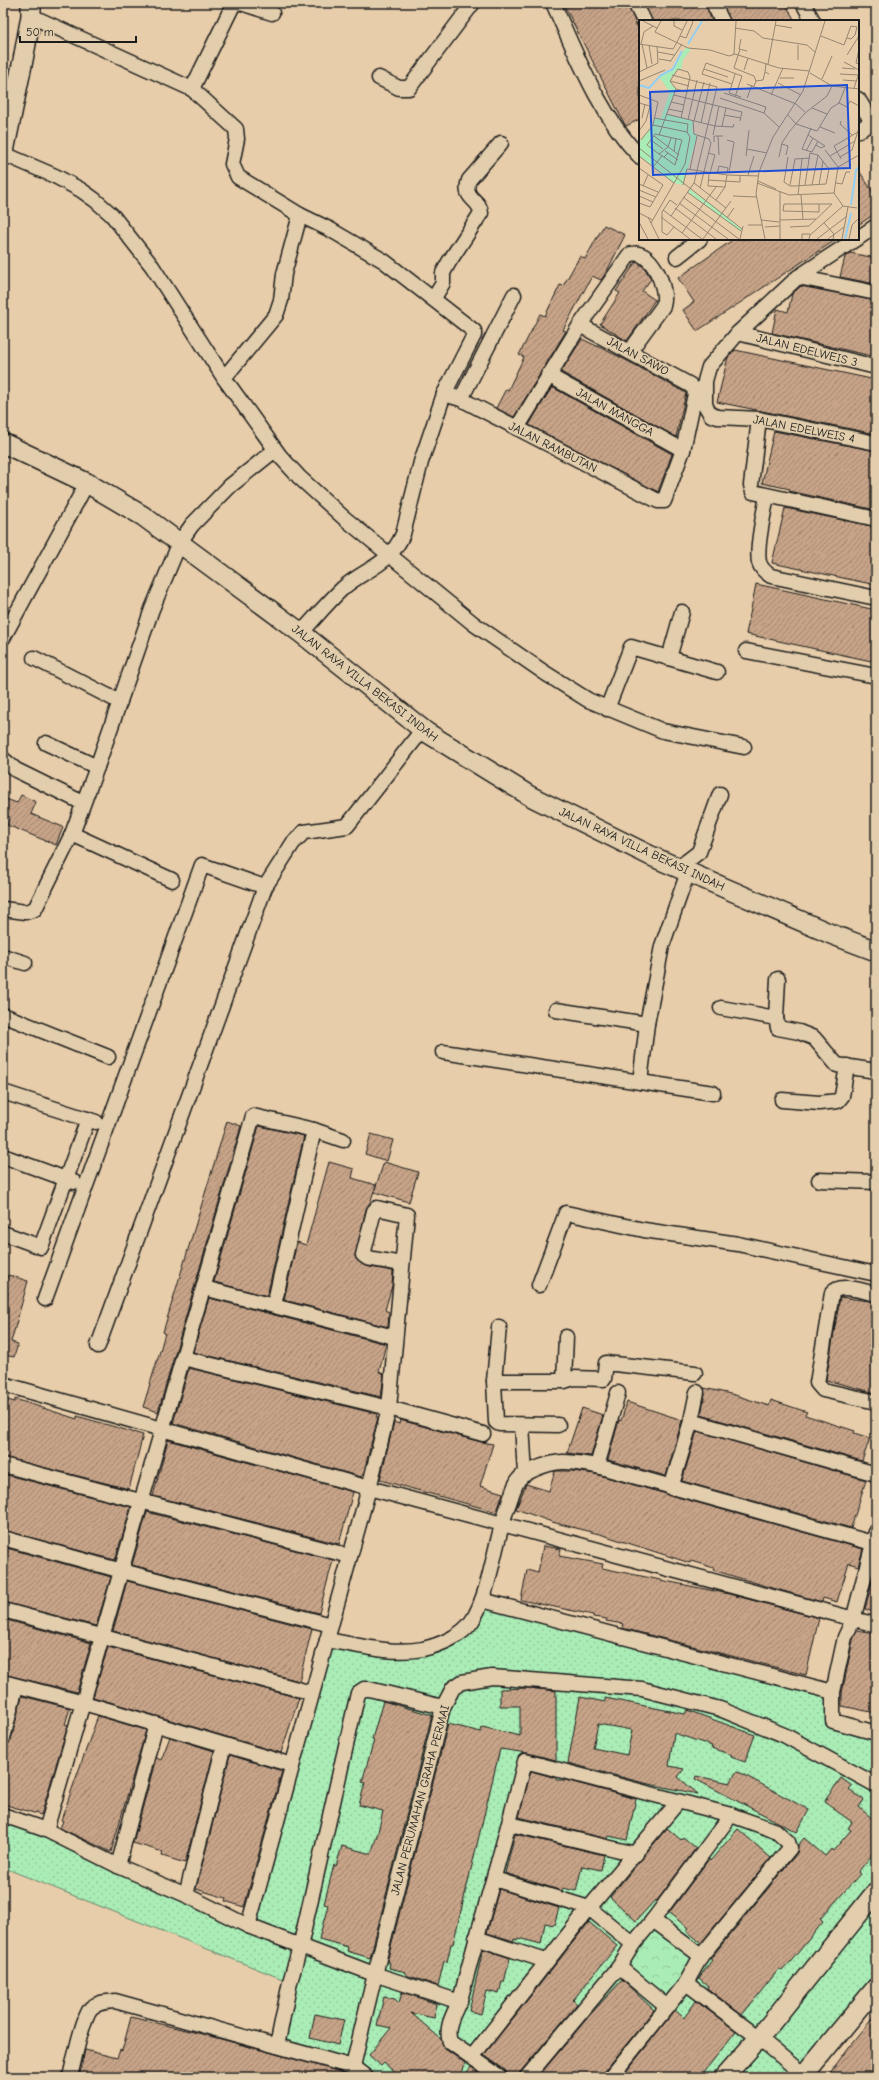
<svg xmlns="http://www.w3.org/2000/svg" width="879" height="2080" viewBox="0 0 879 2080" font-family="'Comic Neue',sans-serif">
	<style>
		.grass { fill: url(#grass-dots); stroke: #638469 }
		.forest { fill: url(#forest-crowns); stroke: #638469 }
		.building { fill: url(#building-hatch); stroke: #1c1c1c; fill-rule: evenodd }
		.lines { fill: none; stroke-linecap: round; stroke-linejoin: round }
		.street-casing { stroke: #1c1c1c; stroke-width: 17 }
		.secondary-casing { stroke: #1c1c1c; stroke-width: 22 }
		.street { stroke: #e2ceac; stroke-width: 14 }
		.secondary { stroke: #e2ceac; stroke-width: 19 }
		.labels { text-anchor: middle; stroke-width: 3; stroke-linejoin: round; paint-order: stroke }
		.street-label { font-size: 12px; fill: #1c1c1c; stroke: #e2ceac }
		.inset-river { fill: none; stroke: #93cff3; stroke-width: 2 }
		.inset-road { fill: none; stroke: #968671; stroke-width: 1 }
		.view { fill: #1d4ed8; fill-opacity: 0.15; stroke: #1d4ed8; stroke-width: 2 }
		.inset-edge { fill: none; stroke: #1c1c1c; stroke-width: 2 }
	</style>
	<defs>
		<pattern id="grass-dots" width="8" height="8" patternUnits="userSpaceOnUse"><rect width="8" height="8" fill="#aaecb6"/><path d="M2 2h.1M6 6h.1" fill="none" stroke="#92ca9c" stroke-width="1.8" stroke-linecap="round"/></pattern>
		<pattern id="forest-crowns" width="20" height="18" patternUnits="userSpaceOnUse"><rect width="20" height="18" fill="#aaecb6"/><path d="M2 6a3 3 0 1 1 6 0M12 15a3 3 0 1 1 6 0" fill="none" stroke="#92ca9c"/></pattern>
		<pattern id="building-hatch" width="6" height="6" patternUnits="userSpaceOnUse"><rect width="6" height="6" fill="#c7a488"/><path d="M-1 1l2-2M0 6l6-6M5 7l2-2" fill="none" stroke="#a1856e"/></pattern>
	</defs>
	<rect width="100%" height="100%" fill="#e8cdaa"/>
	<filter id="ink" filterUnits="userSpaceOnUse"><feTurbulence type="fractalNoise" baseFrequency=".025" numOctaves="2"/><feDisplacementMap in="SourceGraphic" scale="8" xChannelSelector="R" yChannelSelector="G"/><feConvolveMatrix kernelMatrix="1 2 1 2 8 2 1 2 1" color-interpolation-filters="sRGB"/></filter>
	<g filter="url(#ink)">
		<polygon class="grass" points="482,1600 833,1692 833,1721 876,1733 876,1988 802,2077 366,2077 277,2046 290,1982 7,1869 3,1873 3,1815 248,1926 327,1640 400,1651 455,1635"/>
		<polygon class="forest" points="653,1920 701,1956 667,2007 619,1967"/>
		<g class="building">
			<polygon points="563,3 627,3 640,33 640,119 626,126 624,123"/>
			<polygon points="644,3 705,3 712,21 652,21"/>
			<polygon points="722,3 785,3 795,21 730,21"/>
			<polygon points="858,169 876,197 876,213 858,225"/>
			<polygon points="604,225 625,235 607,271 601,280 592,276 563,330 566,331 514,417 496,408 506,389 508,390 524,357 519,355 540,314 545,316 560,285 563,286 580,256 585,259"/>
			<polygon points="734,239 837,239 697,331 683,310 694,302 678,278"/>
			<polygon points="850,253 876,258 876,284 840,277 845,257"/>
			<polygon points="636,262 644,267 651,279 642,291 655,300 627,341 600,324 620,293 616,291"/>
			<polygon points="801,286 876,301 876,357 772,333 777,309 788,312 792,294"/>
			<polygon points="582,339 620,357 686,393 676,437 561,372"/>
			<polygon points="735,350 876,380 876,434 717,402 728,357"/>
			<polygon points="552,387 672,454 658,492 529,425"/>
			<polygon points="774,431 876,451 876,510 789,491 790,489 762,483"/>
			<polygon points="785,508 876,527 876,585 772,563"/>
			<polygon points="756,584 876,610 876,662 746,634"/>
			<polygon points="21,795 36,802 31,814 63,827 56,845 7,825 10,817 3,814 3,798 17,803"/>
			<polygon points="227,1121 241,1126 158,1412 143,1407 160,1351 165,1333 163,1332"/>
			<polygon points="259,1126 304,1136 267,1296 214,1282"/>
			<polygon points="371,1134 393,1140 387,1161 365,1154"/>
			<polygon points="329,1162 354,1169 352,1178 376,1185 370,1203 366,1209 355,1257 365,1266 393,1271 392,1286 385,1310 389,1312 388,1327 284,1300 297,1242 306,1245"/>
			<polygon points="384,1162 418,1172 409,1202 374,1192"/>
			<polygon points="8,1275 28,1281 11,1342 18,1344 14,1357 3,1355 3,1309 8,1293 3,1291"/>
			<polygon points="840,1297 876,1302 876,1393 826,1380"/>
			<polygon points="209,1298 386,1344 379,1372 384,1374 381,1397 193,1352"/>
			<polygon points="189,1368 377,1414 376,1417 378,1417 363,1475 361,1477 173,1423"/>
			<polygon points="704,1388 735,1395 769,1406 771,1400 807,1412 805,1415 855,1431 854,1433 870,1438 862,1461 701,1415 705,1394"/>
			<polygon points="3,1399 15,1402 15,1399 77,1419 77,1416 143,1435 129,1489 3,1457"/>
			<polygon points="627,1402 682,1420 666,1476 608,1460 619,1420 621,1421"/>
			<polygon points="582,1408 603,1415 591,1456 567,1453"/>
			<polygon points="400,1420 481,1442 493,1444 480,1486 503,1493 497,1512 380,1480 394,1422 399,1424"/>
			<polygon points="697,1431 866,1480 851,1528 682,1481"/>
			<polygon points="168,1440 353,1492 339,1544 153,1496"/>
			<polygon points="555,1471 572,1471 595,1474 863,1549 858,1566 849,1563 837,1602 823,1598 822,1602 766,1586 713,1570 714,1568 691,1561 690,1563 603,1535 552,1522 516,1509 526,1484 549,1491"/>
			<polygon points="3,1474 131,1507 115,1560 3,1530"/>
			<polygon points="147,1512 333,1560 319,1613 132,1565"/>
			<polygon points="543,1546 561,1549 559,1556 603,1564 602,1568 729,1594 819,1618 806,1675 622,1628 623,1624 606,1621 607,1619 593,1617 593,1615 521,1600 527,1570 538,1573"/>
			<polygon points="3,1547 111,1577 96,1626 3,1602"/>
			<polygon points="876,1566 876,1613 865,1609"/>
			<polygon points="127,1581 312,1629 299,1681 113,1631"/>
			<polygon points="3,1619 91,1643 77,1692 3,1674"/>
			<polygon points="857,1631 876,1634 876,1713 842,1706 842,1693 853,1640"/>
			<polygon points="108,1647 299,1698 281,1753 93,1697"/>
			<polygon points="529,1688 556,1691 556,1760 527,1753 500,1749 453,1944 451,1944 447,1962 444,1961 438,1986 406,1975 406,1972 389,1968 390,1963 387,1962 448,1724 481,1732 482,1727 520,1736 520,1706 500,1706 500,1689"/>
			<polygon points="22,1696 70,1708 65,1724 68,1725 41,1815 3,1804 3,1757 6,1746 11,1740"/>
			<path d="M580,1697L605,1702V1698L685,1714L687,1710L755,1735L745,1762L731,1757L732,1755L711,1748L712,1746L674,1733L669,1766L684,1769L678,1777L698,1794L644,1783L568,1763ZM598,1724L632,1730L627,1755L593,1748Z"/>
			<polygon points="383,1701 432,1715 370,1958 347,1951 348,1947 319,1939 328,1905 324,1904 334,1865 336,1866 342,1846 371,1854 378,1832 383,1811 359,1805 365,1783 362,1782 374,1740 372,1739"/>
			<polygon points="98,1716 146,1730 111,1852 60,1828 63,1821 61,1820"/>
			<polygon points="170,1737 214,1751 185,1863 162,1856 163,1852 133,1843 156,1758 161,1760"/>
			<polygon points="230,1755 282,1771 244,1907 225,1901 226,1898 196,1889"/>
			<polygon points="531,1771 556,1778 556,1780 565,1780 636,1799 627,1840 609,1836 608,1839 519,1817"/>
			<polygon points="737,1771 809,1810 797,1832 695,1779 696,1776 730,1783"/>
			<polygon points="841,1778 852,1786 849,1789 864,1800 859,1807 876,1822 876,1850 858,1872 860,1874 820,1919 823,1922 792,1960 782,1971 779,1969 742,2015 707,1988 708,1986 699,1978 712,1960 710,1959 797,1853 798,1845 804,1838 825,1856 831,1849 833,1851 851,1830 848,1828 852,1822 824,1802"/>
			<polygon points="667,1828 681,1840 683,1837 696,1848 656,1902 655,1900 636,1921 610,1897"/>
			<polygon points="738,1829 771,1858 701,1943 686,1930 688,1928 669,1913 709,1859 710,1861"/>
			<polygon points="515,1834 604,1855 601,1870 582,1866 576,1891 563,1888 562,1891 505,1873"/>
			<polygon points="499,1889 559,1908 554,1925 545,1923 541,1944 518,1938 517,1940 514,1939 514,1941 487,1933"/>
			<polygon points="589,1922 617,1946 573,2000 577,2004 520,2072 519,2077 508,2077 505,2070 484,2055"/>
			<polygon points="483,1949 510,1958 504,1982 502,1982 499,1994 487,1991 481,2014 469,2011"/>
			<polygon points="622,1980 654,2010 604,2072 603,2077 538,2077 590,2015"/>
			<polygon points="402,1992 437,2004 434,2018 411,2013 441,2039 445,2049 465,2063 461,2077 400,2077 384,2063 381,2066 369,2055 391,2028 377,2025 384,1997 395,1999 399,2003"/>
			<polygon points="696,2001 736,2031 700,2077 622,2077 675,2010 684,2018"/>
			<polygon points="315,2014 344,2020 338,2045 310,2038"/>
			<polygon points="876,2014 876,2077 827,2077 849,2047"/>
			<polygon points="131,2017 206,2035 345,2073 344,2077 155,2077 138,2072 137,2077 79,2077 85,2050 117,2058 120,2050 122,2051"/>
			<polygon points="471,2067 485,2077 463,2077"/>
		</g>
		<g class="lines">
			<g class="street-casing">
				<g id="street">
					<polyline points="241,3 272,13"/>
					<path d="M553,3C577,56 599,114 640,157"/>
					<polyline points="635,3 644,21"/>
					<polyline points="713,3 722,21"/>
					<polyline points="803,3 813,21"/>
					<path d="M31,16L192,89L236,129L237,139L232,164L238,177L300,215L331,230L384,261L474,331V335L444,394L421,462L403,534C389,566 368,567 343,588C328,602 315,618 301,633"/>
					<polyline points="379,78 399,88 409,88 473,3"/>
					<polyline points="192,89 234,3"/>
					<polyline points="858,99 872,122 876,123"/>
					<polyline points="858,131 872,122"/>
					<polyline points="4,154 55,176 81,190 95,200 112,215 152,266 224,378 280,456 299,477 343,517 474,624 545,673 588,700 663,731 744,747"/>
					<polyline points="858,238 876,226"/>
					<polyline points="856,239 798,277 738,333 709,367 705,381 705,405 711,415 718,417 759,419 876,443"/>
					<polyline points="677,257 700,239"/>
					<polyline points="798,277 876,293"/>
					<path d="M434,298L443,283V273L449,262L481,213C480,198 462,200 469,180L501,143"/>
					<polyline points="738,333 876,367"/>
					<polyline points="548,375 683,450"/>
					<polyline points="224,378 276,315 281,300 284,274 300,215"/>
					<polyline points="444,394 461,399 658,501 664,501 683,450 695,394 694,389 690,385 580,325"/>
					<polyline points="461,399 514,295"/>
					<polyline points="759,419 751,485 753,492 876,519"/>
					<path d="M517,428L580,325L629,255C649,245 669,287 663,306L630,351"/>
					<path d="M767,497C764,511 756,549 759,562C761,569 766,573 771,576L876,598"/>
					<polyline points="3,638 87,483"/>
					<polyline points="746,651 876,676"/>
					<polyline points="34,658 120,702"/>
					<polyline points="669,658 682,612"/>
					<polyline points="607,709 631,647 717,672"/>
					<polyline points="46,743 97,767"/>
					<polyline points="3,759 16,770 83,803"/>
					<polyline points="72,834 172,880"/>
					<polyline points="678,868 699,852 720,794"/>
					<polyline points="3,909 26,912 35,909 72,834 97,767 152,609 180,542 192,525 230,486 275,450"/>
					<polyline points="3,956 25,963"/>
					<polyline points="721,1008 776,1018 778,1028 799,1032 814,1038 837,1065 876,1071"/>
					<polyline points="556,1010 647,1024"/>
					<polyline points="3,1015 108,1057"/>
					<polyline points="776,1018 778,979"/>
					<polyline points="443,1052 713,1093"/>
					<polyline points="640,1082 647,1024 662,946 688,872"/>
					<polyline points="3,1092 96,1122"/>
					<polyline points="782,1100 819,1103 838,1101 842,1096 847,1066"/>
					<polyline points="3,1156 74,1182"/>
					<polyline points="819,1180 876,1182"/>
					<polyline points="3,1233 41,1247 88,1119"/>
					<polyline points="539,1285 566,1213 644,1230 738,1244 876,1274"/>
					<polyline points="204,1288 394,1337"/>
					<path d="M876,1294C865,1292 840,1282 832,1293L817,1383L823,1390L876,1402"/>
					<polyline points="45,1299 202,865 265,887"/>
					<polyline points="274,1305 314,1130"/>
					<polyline points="499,1327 494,1381 496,1422 499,1424 558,1425"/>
					<polyline points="98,1346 265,887 293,843 304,832 347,826 423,729"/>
					<polyline points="183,1358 389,1408 483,1434"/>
					<polyline points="494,1381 564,1381 574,1378 604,1379 606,1363 695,1373"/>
					<polyline points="564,1381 566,1337"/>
					<polyline points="3,1384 369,1488 876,1625"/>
					<polyline points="691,1421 697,1392"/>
					<polyline points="522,1425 525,1474"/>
					<polyline points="3,1465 350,1556"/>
					<polyline points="597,1466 618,1393"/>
					<polyline points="671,1488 691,1421 876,1474"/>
					<polyline points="876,1532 853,1620 845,1637 833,1692 833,1721 876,1733"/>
					<polyline points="3,1538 122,1571 331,1625"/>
					<polyline points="482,1600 833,1692"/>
					<polyline points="3,1610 312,1693"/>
					<path d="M327,1640C357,1645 391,1655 423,1649C440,1645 462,1636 472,1621C491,1591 495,1538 509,1503C512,1495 515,1481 522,1476C526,1473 531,1471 535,1469C561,1458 571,1462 597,1466L876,1544"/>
					<polyline points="3,1682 84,1703 292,1765"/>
					<polyline points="3,1738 16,1686"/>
					<polyline points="3,1815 46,1830 118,1866 186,1895 248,1926 374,1974 460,2002"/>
					<polyline points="510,1824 636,1854"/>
					<polyline points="46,1830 253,1116 314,1130 343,1140"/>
					<polyline points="118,1866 156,1724"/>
					<polyline points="494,1879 589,1908 633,1944"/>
					<polyline points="186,1895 224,1745"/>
					<polygon points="653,1920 701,1956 686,1983 667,2007 619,1967 633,1944"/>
					<polyline points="653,1920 731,1815"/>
					<polyline points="248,1926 369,1488 389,1408 407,1215 377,1208 374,1211 363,1255 367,1258 402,1264"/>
					<polyline points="476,1938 546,1961"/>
					<polyline points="686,1983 759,2038 804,2075"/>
					<polyline points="277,2046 290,1982 300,1947 358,1693 364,1689 369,1689 443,1707"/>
					<polyline points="472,2057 589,1908 678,1802"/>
					<path d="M353,2067C380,1946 414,1827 443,1707L453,1688L462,1682L492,1677L642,1689L720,1709L784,1735L876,1785"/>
					<path d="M70,2077C74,2061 82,2019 91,2008C98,2002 106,2002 115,2001L353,2067L366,2077"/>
					<path d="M500,2077L450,2042C444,2023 458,2010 462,1993C482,1915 506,1839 525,1761L731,1815L776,1831L788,1842L790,1848L701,1956"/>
					<polyline points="527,2077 619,1967"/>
					<polyline points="611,2077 667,2007"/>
				</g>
			</g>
			<g class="secondary-casing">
				<g id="secondary">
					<polyline points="3,156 23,60 31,16 31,3"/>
					<polyline points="3,443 87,483 143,516 301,633 426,732 530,796 651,856 831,934 876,951"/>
					<polyline points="724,2077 759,2038 876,1892"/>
					<polyline points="802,2077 876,1988"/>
				</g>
			</g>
			<use href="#street" class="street"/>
			<use href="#secondary" class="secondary"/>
		</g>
	</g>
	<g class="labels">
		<g class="street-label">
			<text transform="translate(807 350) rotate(14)" y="4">JALAN EDELWEIS 3</text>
			<text transform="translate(638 356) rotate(28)" y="4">JALAN SAWO</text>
			<text transform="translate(615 412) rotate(29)" y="4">JALAN MANGGA</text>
			<text transform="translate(804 429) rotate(11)" y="4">JALAN EDELWEIS 4</text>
			<text transform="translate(553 447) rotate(27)" y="4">JALAN RAMBUTAN</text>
			<text transform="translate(365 683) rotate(38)" y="4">JALAN RAYA VILLA BEKASI INDAH</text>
			<text transform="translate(642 849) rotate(25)" y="4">JALAN RAYA VILLA BEKASI INDAH</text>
			<text transform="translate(420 1800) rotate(-75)" y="4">JALAN PERUMAHAN GRAHA PERMAI</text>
		</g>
	</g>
	<g transform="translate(639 20)">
		<rect width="220" height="220" fill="#e8cdaa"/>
		<path d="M47,27L52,29L44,40L42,50H38L32,58V64L37,69L27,94L54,101L53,110L58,116L44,165L35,163L0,136V122L14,105L15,98H22L31,72L20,57L34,49ZM50,169L67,181L103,209L101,211L49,172Z" fill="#aaecb6"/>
		<path class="inset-river" d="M49,24L63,1M0,65L10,68L22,55L34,49L43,31M212,185L217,150L220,147M206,219L212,193"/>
		<path class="inset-road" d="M4,1L18,8M22,1L16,12L49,28L71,30L90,36L96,34L140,48L171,51M35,1V6L43,10M136,5L153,8M96,8L115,11L124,18L168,25L176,32M41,16L47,18L54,2L53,1M182,16L205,25L212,6L218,7L216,15L212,19L208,18M102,19L100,29L108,31M38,22L48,1M0,24L34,29L38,22M2,24L5,12L14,6M3,24L8,48M10,25L13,44M101,29L95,48L115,56L117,61M220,29L217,43L220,44M19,32L35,35M95,34L97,1M208,35L220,16M20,39L32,41M159,40V25M31,42L43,24M205,42L220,50M127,43L126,52L130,54M129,44L137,1M203,48L216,49M65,49L89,57M105,50L109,38M0,52L19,43L18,26M171,53L193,66L220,69M201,54L220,55M141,58H155M183,59L193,36M204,60L217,61M0,61L26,50M31,61L50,66M139,63L162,75M93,64L90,73L102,77M108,64L157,84L166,92M115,66L117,61L124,60L126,52M215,68L220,53M37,69L49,72M85,73L127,87L125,93M0,75L19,82L14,105L2,120M35,75L103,92L101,101M132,75L144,48M96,77L103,56L67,43L63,54L93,64L96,54M81,78L125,93L140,107M108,78L113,65M32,82L45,85M0,83L11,86L7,101L0,111M200,83L208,87L211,81L220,86M173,88L188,94M29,89L44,92M27,94L76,106L94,107L95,104M85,95L102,98M149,95L157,104L178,111L192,88L200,83L206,68M3,98L6,84M15,98L49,104L48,112M49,100L58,60M54,101L55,114L70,119L72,123L61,168M55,101L65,62M202,101L201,104L213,115M62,103L71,63M83,106L87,88M181,107L196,113M172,108L163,129L173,132L179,121M20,115L37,69L31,61L39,49L49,52L51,57L42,98M74,115L80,86M169,115L186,126L182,128L177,125M15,116L40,135M79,116L80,135M12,120L24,129M88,120L95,122L90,153M75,122V116H84M143,124L149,126L147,135M0,128L38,158M108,129L128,133M186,130L199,147M35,131L37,119M167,131L174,118M29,133L39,140M69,133L76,135L71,153M20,134L8,125L16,114L43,120L36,145L25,137M0,136L35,163M23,136L20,134L29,127L32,118M107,136L110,110M191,136L216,121M140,137L143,123L150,112L166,93L188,76L193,66M149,137L145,162L151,166H155L187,164L190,149L179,135L171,133L166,165M201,137L213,130L220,108M202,139L195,126L219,112M14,147L23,136L25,137L29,133L26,131M0,148L24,165L11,187L0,183M51,149L58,116M70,153L69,166L86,167M78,154L80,146L89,148L88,153M109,155L115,136M38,158L103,209M69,160L101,162V155M119,161L137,169M55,163L87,188M118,163L150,175L195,173M197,163L203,164L207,152H211M0,164L19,172M44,165L48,149L88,155L120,156M151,165L156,139L171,138M173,165L179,135M180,165L184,141M4,166L9,155M0,170L17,177M141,171V219M48,172L102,211M159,175L163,139M162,175L164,199M0,176L14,182M94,176L118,177M44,177L100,219M77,180L86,167L88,155M40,183L89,219M180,184V192L144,191L145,184H193M36,188L77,219M218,188L204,186L195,173L199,147L220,135M24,190L63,219M0,193L14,200M32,196L55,163L78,67L33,55M9,197L20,219M22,197L51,219M88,198L95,188M122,200L140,202M141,200L177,199M0,202L9,219M12,203L46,144L51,117L48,112L14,105M185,203L195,214L194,219M109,205H123M126,207L141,206M151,207L170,206L193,184M23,212V192L31,180L38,185M23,212L28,215L35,207M43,213L77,167M64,219L92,181M101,219L104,206M126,219L117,174L120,152L134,117L164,71L186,1M163,219V214H171M170,219L171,215L204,186M178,219L208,196M189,219L205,207M203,219L209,187M210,219L213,205L220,198"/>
		<path class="view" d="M208,65L211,148L14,155L11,72Z"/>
		<rect width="220" height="220" class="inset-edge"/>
	</g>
	<rect width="879" height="2080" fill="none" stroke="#e2ceac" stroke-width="16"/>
	<rect x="8" y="8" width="863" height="2064" fill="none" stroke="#1c1c1c" stroke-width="1.5" filter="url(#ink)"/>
	<path d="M20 36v6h116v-6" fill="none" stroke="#1c1c1c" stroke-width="2"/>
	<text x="26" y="36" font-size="12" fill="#1c1c1c" stroke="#e2ceac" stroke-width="3" paint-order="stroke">50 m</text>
</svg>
